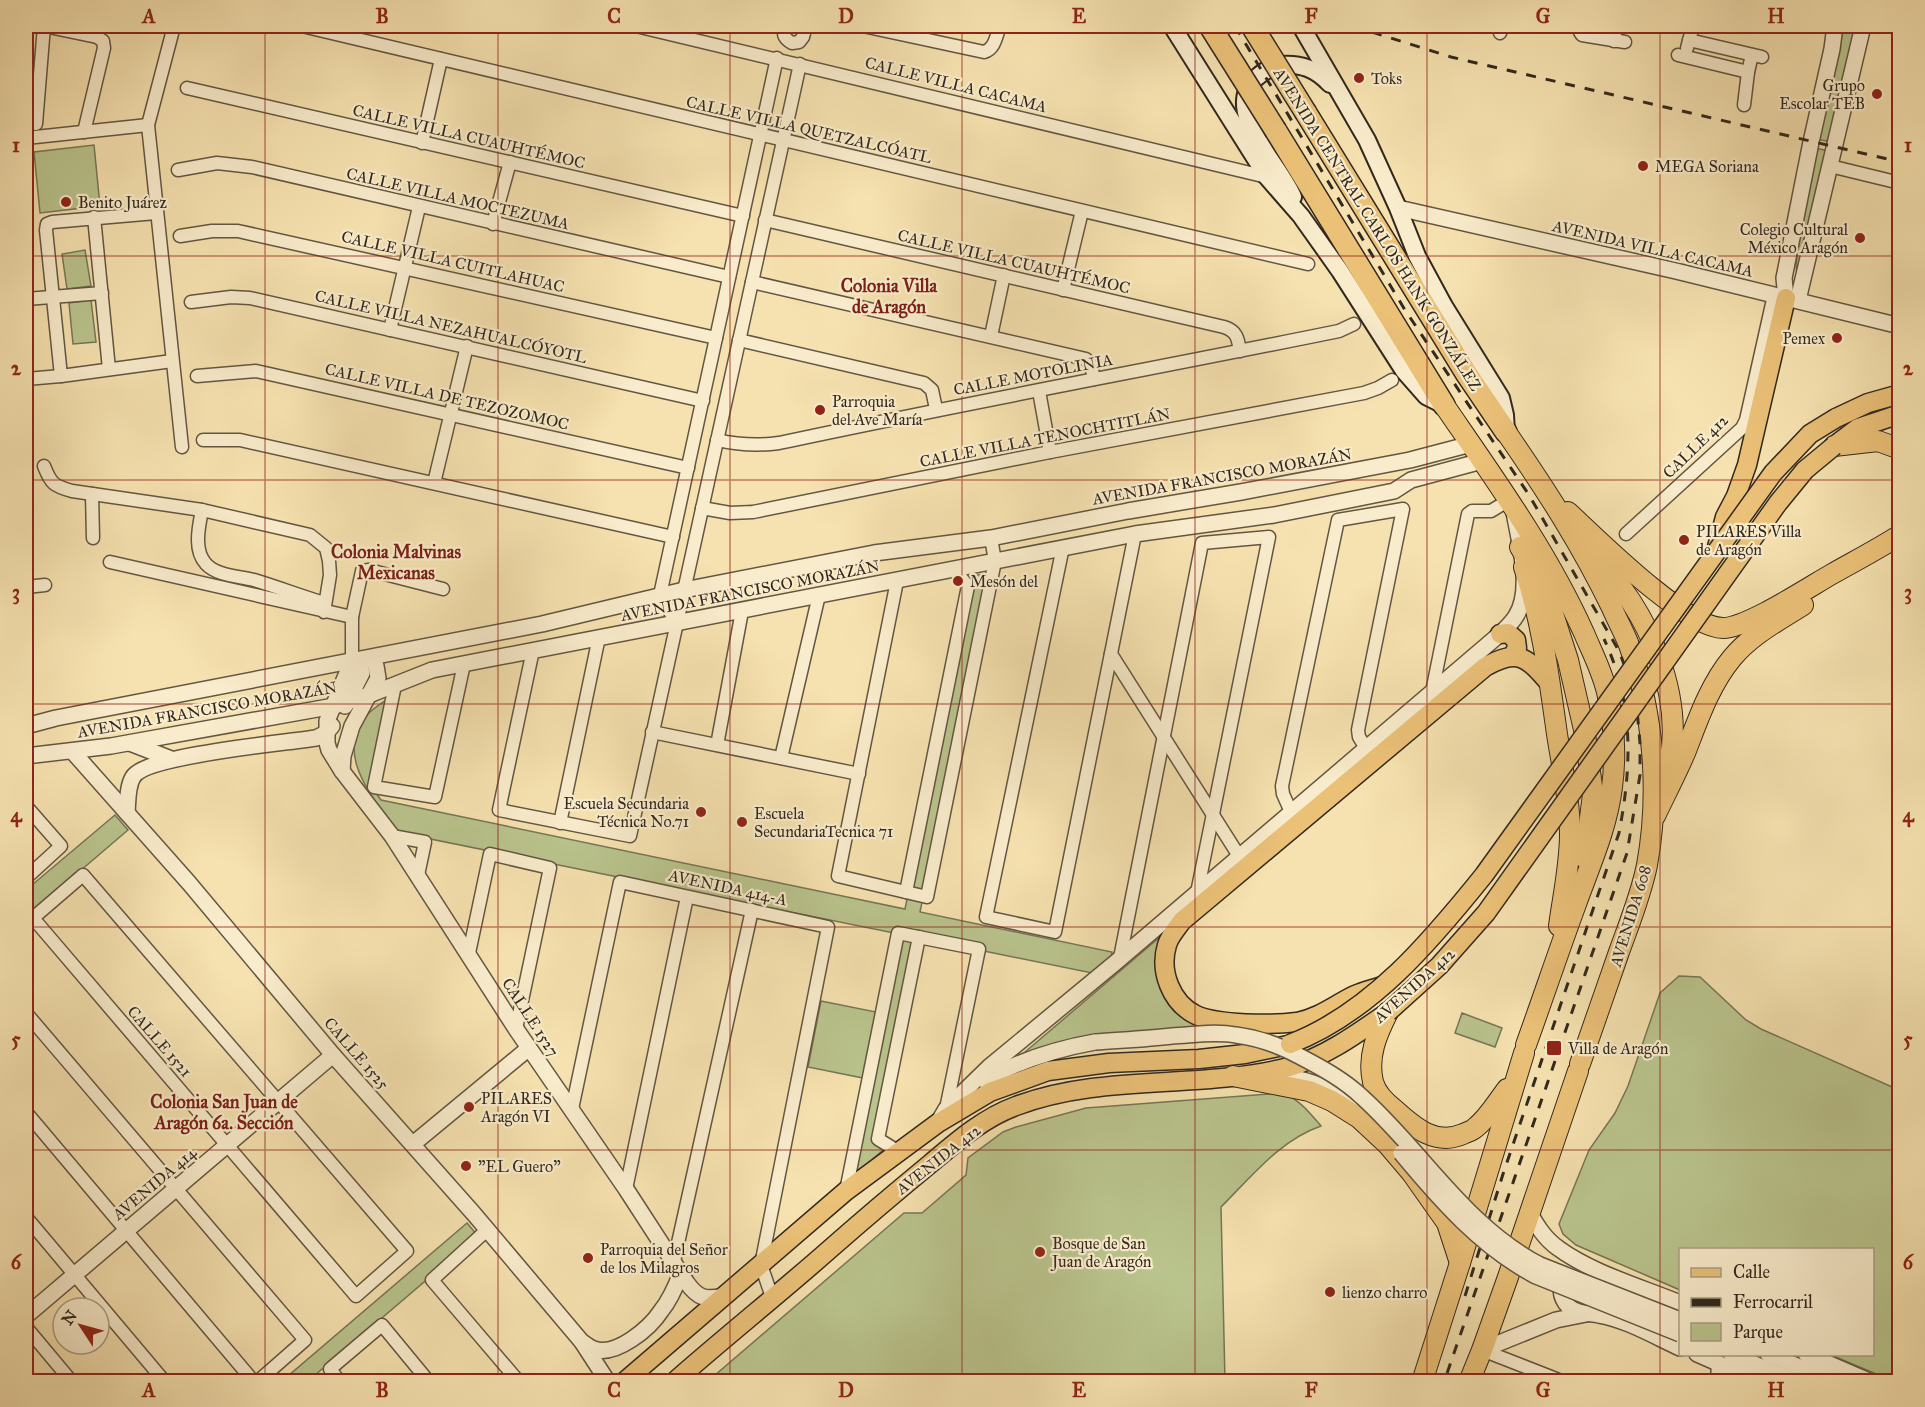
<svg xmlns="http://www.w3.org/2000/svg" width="1925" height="1407" viewBox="0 0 1925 1407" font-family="'IM FELL Great Primer',serif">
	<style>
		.green { fill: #bac48d; stroke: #767656; stroke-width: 1.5 }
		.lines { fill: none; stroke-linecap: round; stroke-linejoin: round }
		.minor-casing { stroke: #635642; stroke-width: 15 }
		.tertiary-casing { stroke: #635642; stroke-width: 18 }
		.secondary-casing { stroke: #32281e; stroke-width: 20 }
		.primary-casing { stroke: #32281e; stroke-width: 21 }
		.trunk-casing { stroke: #32281e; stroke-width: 22 }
		.motorway-casing { stroke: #32281e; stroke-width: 24 }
		.minor { stroke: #f9eccc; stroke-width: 12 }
		.tertiary { stroke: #f9eccc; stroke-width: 15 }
		.secondary { stroke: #f9eccc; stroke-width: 16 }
		.primary { stroke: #ebc178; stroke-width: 18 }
		.trunk { stroke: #ebc178; stroke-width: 20 }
		.motorway { stroke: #ebc178; stroke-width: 21 }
		.rail { stroke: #32281e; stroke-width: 3; stroke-dasharray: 10 10; stroke-linecap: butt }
		.tertiary-bridge-casing { stroke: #635642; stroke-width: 18; stroke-linecap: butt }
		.primary-bridge-casing { stroke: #32281e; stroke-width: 21; stroke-linecap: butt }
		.motorway-bridge-casing { stroke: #32281e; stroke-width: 24; stroke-linecap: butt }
		.tertiary-bridge { stroke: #f9eccc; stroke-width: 15 }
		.primary-bridge { stroke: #ebc178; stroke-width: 18 }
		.motorway-bridge { stroke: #ebc178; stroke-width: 21 }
		.grid { fill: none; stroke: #8f2418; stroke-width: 1.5; stroke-opacity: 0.55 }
		.poi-dot { fill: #8f2418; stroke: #f9eccc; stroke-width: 2 }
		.labels { text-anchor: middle; stroke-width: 4.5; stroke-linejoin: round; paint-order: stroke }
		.poi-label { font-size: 16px; fill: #32281e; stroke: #f9eccc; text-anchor: start }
		.street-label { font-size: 16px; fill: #32281e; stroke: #f9eccc }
		.neighbourhood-label { font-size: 18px; font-weight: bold; fill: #7a1f14; stroke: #f9eccc }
		.neatline { fill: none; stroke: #8f2418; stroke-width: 2 }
		.grid-label { font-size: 20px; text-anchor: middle; font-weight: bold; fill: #8f2418 }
	</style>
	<rect width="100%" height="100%" fill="#f6e2b0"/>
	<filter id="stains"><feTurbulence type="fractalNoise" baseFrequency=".00333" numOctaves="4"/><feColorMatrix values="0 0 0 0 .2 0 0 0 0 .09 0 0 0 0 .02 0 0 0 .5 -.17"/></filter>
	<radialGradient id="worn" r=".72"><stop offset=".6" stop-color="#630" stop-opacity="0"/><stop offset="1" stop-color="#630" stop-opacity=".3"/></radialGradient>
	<g class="green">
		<polygon points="1856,26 1831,142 1816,139 1839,28"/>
		<polygon points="94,145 100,206 40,213 34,152"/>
		<polygon points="1816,148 1828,151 1797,275 1796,265 1801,220"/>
		<polygon points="85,250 91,286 67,289 62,254"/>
		<polygon points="91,300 96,342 73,344 69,303"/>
		<path d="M989,573L920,912L1112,952L1111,958L1092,973L915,937L873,1139L876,1145L883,1150L852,1177L899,934L396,832C374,797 333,755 367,715C372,709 382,703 389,698L371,786L381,800L905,909L971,587L967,577Z"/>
		<polygon points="115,815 128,830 26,917 26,890"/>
		<polygon points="1167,931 1162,973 1208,1027 1018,1058"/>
		<polygon points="1679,976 1700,977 1746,1020 1761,1029 1899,1090 1899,1378 1888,1379 1831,1355 1872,1354 1872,1250 1680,1250 1680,1290 1576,1245 1563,1234 1559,1224 1589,1150 1615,1113 1628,1086 1660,993"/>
		<polygon points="821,1001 876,1012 863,1078 808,1067"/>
		<polygon points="1462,1013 1502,1028 1495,1047 1455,1033"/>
		<path d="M1282,1093C1299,1099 1309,1112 1321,1126C1280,1140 1251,1177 1221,1207L1225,1381L707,1382L904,1213H922L966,1175L968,1158L1003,1132L1016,1127L1086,1108Z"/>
		<polygon points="467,1223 478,1236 308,1381 281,1382"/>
	</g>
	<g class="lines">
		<g class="minor-casing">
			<g id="minor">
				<polyline points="44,26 97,37 103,41 104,48 84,132"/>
				<polyline points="174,26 148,125 182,447"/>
				<polyline points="302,26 1308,264"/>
				<polyline points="636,26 1267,177"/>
				<path d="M785,26C783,34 783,38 792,43L799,42L803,37L806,26"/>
				<path d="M863,26L984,52C995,49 996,36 1000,26"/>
				<polyline points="1581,26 1580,32 1582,35 1625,42"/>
				<polyline points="1500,33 1503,26"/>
				<polyline points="1689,40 1762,57"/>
				<polyline points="1614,41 1616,26"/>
				<polyline points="1687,48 1693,26"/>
				<polyline points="1678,55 1748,72"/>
				<polyline points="187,88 743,216"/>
				<polyline points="1744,105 1748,72 1752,55"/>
				<polyline points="36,124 44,26"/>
				<polyline points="26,138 148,125"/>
				<polyline points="422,143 441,59"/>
				<polyline points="1830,166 1900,183"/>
				<polyline points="178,170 217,163 252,167 729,277"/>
				<polyline points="94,217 109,369"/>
				<path d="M765,220L1224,327C1237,331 1238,339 1240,351"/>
				<polyline points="493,224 510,162"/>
				<polyline points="180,236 212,231 238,231 716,338"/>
				<polyline points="752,282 1086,359 1091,365 1094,379"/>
				<polyline points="1063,290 1082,211"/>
				<polyline points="26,299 102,293"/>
				<polyline points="191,302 231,297 250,298 703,401"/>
				<polyline points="390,330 419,207"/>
				<polyline points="991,336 1004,275"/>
				<polyline points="739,340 924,383 932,390 936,409"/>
				<polyline points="61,376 46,230 47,224 52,222 156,213"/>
				<polyline points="197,376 256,371 688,468"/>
				<polyline points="26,379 61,376 172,361"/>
				<polyline points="1039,391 1050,452"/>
				<polyline points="203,440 240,440 673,537"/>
				<path d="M717,440C739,445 757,446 779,443C965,403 1152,369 1339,331L1354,324"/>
				<path d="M44,466C51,484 54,486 72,491L202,510L310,535L326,548L329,561L330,575L324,612"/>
				<polyline points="434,483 467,346"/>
				<polyline points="92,494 93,538"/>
				<polyline points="702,508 730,513 753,512 1050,452 1364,393 1378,388 1392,380"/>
				<path d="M202,510C199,526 193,550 206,564C217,576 239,576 254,580C277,587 301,596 324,603"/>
				<polyline points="1626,534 1742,428 1746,420 1774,295"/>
				<polyline points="1063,547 986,917 1055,932 1135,534"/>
				<polyline points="110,562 352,617"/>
				<polyline points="897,581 838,876 927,897 995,561 991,538"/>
				<polyline points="26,587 45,585"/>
				<polyline points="676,622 660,595 777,58"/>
				<polyline points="533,650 499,810 630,836 800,64"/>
				<polyline points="1111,654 1239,856"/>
				<polyline points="352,661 352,617 362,571 369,570 443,589"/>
				<polyline points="395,685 374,787 435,797 464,664"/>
				<polyline points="1432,692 1468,514 1472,511 1491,511 1509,500"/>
				<polyline points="652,732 859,774"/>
				<polyline points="717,745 742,611"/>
				<polyline points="781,758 819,595"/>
				<polyline points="26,806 61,846 26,878"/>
				<polyline points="1291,812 1283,794 1282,786 1338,520 1403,509 1358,730 1359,737 1366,748"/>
				<polyline points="560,823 599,637"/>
				<polyline points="392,836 425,842 418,875"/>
				<polygon points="83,875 407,1251 356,1296 33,918"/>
				<polyline points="906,892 968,586 954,569"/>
				<polyline points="469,953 490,854 550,868 516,1029"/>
				<polyline points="1120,958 1202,543 1269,537 1197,893"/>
				<polyline points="26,1013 305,1340 257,1382"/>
				<polyline points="572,1109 620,882 828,927 761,1265 773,1300"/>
				<polyline points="26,1112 254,1382"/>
				<polyline points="899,1152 878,1139 919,937"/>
				<polyline points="626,1189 687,897"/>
				<polyline points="846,1191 898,933 979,949 946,1109"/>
				<polyline points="26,1217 165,1382"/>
				<polyline points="487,1230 432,1280 519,1382"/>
				<polyline points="674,1261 752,910"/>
				<polyline points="26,1327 72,1382"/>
				<polyline points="1482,1350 1564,1382"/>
				<polyline points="340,1382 330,1369 382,1325 429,1382"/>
				<polyline points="1717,1382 1718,1363"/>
			</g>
		</g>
		<g class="tertiary-casing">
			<g id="tertiary">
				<polyline points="1398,208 1676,271 1900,326"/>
				<polyline points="1786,298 1784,278 1811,142 1832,49 1835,26"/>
				<polyline points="1798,300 1863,26"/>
				<path d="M352,661L327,721V743L329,750L342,771L392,836L516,1029L626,1189L687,1283C698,1298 705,1300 723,1296"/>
				<polyline points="345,706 362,673 359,660"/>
				<polyline points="26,726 56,718 542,624 684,590 874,553 991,538 1128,511 1241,492 1410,460 1471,444"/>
				<polyline points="130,743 171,759"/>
				<polyline points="73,752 189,883 333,1055 474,1214 582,1342 608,1382"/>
				<polyline points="26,756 111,746 334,706 369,695 432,670 1135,534 1274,515 1394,491 1411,480 1482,461"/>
				<polyline points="342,771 343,756 352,726 378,678 376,666 371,658"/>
				<path d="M127,813C128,802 127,787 133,777C146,755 285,743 316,738L326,733L332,726"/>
				<path d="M1270,1074C1301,1077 1328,1086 1354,1103"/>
				<path d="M984,1080C1019,1061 1055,1049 1095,1042"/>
				<path d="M939,1121L946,1109L989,1067L1115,963L1500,634C1505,629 1512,623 1516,616C1533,590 1519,541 1514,512"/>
				<polyline points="413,1144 529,1048"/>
				<path d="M1529,1212C1537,1226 1545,1239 1558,1248C1592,1273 1641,1287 1680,1303"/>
				<path d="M1565,1277C1559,1286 1560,1297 1568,1306C1577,1314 1588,1313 1599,1315C1625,1319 1656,1337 1680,1348"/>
				<polyline points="26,1316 333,1055"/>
				<path d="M582,1342C586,1344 590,1348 594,1349C616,1357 650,1328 661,1311C670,1300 676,1286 681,1273"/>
				<polyline points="1482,1350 1556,1320 1586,1314"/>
				<polyline points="1697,1354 1761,1382"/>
				<polyline points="1731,1354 1797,1382"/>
				<polyline points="1768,1354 1836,1382"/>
				<polyline points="1806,1354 1871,1382"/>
			</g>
		</g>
		<g class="secondary-casing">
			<g id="secondary">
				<polyline points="1172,26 1267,177 1301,216 1340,271 1404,371 1426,396 1444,405"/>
				<polyline points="1301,26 1367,140 1398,208 1417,256 1444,306 1501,398 1505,415 1506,432"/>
				<path d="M1293,197C1279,163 1221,111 1256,78C1263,72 1271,66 1280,65C1301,63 1316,69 1330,84"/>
			</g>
		</g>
		<g class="primary-casing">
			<g id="primary">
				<polyline points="1836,418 1868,403 1900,394"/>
				<polyline points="1834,446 1858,428 1900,414"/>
				<polyline points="1716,551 1725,517 1736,496 1747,465 1786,298"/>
				<polyline points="1500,634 1508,633 1516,640 1517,648 1513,655"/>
				<path d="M1382,986C1373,989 1364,991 1355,995C1336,1004 1319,1018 1297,1022C1273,1025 1218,1025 1196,1015C1171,1003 1159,971 1167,945C1169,937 1177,928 1182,921L1485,667C1518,648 1527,657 1550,684"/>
				<polyline points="624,1382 846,1191 938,1123 990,1092 1048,1071 1109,1063 1199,1059 1245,1054 1288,1045"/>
				<path d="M674,1382C725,1337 779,1294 830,1249C863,1220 896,1192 930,1164C956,1142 983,1118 1016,1106C1103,1073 1200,1090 1289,1067C1325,1057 1358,1033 1388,1012"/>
			</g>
		</g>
		<g class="trunk-casing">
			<g id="trunk">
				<path d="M1444,405C1494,478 1547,551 1584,633C1592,652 1602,671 1607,692C1614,722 1616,757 1612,787C1607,828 1590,865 1576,904C1559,950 1543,998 1526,1045"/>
				<path d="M1506,432C1546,490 1581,544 1612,608C1617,620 1624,632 1629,645C1654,714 1660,793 1647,865C1641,895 1629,924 1619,952C1606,989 1593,1027 1580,1064"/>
				<polyline points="1834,446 1878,441 1900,449"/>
				<path d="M1568,512C1596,538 1686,628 1723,628C1747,628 1809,587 1832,574C1855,561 1878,549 1900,535"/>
				<polyline points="1520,547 1546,592 1568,660 1585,734 1593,794 1585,858"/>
				<path d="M1592,554C1648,609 1688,697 1667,776"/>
				<path d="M1524,567C1542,622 1549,677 1557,734C1562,767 1570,801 1570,834C1570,865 1563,896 1559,926"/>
				<path d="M1655,816C1665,795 1676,774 1685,753C1698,720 1709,686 1732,658C1751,635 1778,621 1803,605"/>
				<path d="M1388,1012C1377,1034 1367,1056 1373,1082C1376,1093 1386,1103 1395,1110C1415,1128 1436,1146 1463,1134C1467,1132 1472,1131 1475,1128C1488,1118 1497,1102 1507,1089"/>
				<polyline points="1233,1076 1309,1091 1332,1101 1359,1118 1388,1145 1411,1172 1447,1223 1460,1263"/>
				<polyline points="1422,1382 1460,1263 1524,1053"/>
				<polyline points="1469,1382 1482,1350 1508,1277 1578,1071"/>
			</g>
		</g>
		<g class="motorway-casing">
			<g id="motorway">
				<polyline points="1306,113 1466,373 1506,432"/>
				<polyline points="1276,131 1444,405"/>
			</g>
		</g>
		<use href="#minor" class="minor"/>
		<use href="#tertiary" class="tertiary"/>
		<use href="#secondary" class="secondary"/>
		<use href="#primary" class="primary"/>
		<use href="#trunk" class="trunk"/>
		<use href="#motorway" class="motorway"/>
		<g class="rail">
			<polyline points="1235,26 1405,310 1529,495 1619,651 1630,680 1637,710 1640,743 1640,775 1627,853 1444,1382"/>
			<polyline points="1353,26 1451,57 1900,162"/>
			<path d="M1465,1296L1503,1174L1619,833C1632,765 1634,703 1604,639"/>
		</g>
		<g class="tertiary-bridge-casing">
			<g id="tertiary-bridge">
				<path d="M1095,1042C1121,1040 1147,1039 1172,1036C1193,1035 1215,1031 1236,1035C1259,1038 1281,1046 1301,1057C1322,1068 1344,1080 1362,1097C1423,1152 1465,1226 1540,1265L1680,1320"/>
				<path d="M1401,1153C1440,1200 1481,1247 1536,1276L1680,1334"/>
			</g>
		</g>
		<g class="primary-bridge-casing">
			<g id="primary-bridge">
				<polyline points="1388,1012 1439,966 1486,913 1778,503 1805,470 1834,446"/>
				<path d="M1290,1044C1371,1013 1431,941 1484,875L1773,473L1810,434L1836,418"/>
			</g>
		</g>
		<g class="motorway-bridge-casing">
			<g id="motorway-bridge">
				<polyline points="1210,26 1276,131"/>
				<polyline points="1252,26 1306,113"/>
			</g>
		</g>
		<use href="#tertiary-bridge" class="tertiary-bridge"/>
		<use href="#primary-bridge" class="primary-bridge"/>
		<use href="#motorway-bridge" class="motorway-bridge"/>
	</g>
	<path class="grid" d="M265,26V1382M498,26V1382M730,26V1382M962,26V1382M1195,26V1382M1427,26V1382M1660,26V1382M26,256H1900M26,480H1900M26,704H1900M26,927H1900M26,1150H1900"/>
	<g class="poi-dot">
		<circle cx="1359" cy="78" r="6"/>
		<circle cx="1877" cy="94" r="6"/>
		<circle cx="1643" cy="166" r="6"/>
		<circle cx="66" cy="202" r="6"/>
		<circle cx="1860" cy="238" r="6"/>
		<circle cx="1837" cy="338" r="6"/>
		<circle cx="820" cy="410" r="6"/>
		<circle cx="1684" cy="540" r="6"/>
		<circle cx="958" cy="581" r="6"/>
		<circle cx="701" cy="812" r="6"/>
		<circle cx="742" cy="822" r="6"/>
		<rect x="1546" y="1040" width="16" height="16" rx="3"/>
		<circle cx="469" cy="1107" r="6"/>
		<circle cx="466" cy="1166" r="6"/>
		<circle cx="1040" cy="1252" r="6"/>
		<circle cx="588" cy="1258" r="6"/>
		<circle cx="1330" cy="1292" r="6"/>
	</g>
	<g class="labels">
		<g class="poi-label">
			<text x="1371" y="84">Toks</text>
			<text x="1865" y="91" text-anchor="end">Grupo<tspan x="1865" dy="18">Escolar TEB</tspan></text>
			<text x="1655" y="172">MEGA Soriana</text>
			<text x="78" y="208">Benito Juárez</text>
			<text x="1848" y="235" text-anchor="end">Colegio Cultural<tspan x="1848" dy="18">México Aragón</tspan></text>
			<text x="1825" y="344" text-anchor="end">Pemex</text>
			<text x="832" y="407">Parroquia<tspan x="832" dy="18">del Ave María</tspan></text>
			<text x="1696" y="537">PILARES Villa<tspan x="1696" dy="18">de Aragón</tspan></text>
			<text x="970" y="587">Mesón del</text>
			<text x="689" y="809" text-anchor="end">Escuela Secundaria<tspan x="689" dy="18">Técnica No.71</tspan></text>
			<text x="754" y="819">Escuela<tspan x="754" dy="18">SecundariaTecnica 71</tspan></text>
			<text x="1568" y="1054">Villa de Aragón</text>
			<text x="481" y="1104">PILARES<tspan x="481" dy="18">Aragón VI</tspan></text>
			<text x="478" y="1172">"EL Guero"</text>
			<text x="1052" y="1249">Bosque de San<tspan x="1052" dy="18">Juan de Aragón</tspan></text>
			<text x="600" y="1255">Parroquia del Señor<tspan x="600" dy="18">de los Milagros</tspan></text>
			<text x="1342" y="1298">lienzo charro</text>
		</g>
		<g class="street-label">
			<text transform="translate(956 84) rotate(14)" y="6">CALLE VILLA CACAMA</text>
			<text transform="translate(809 129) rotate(13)" y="6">CALLE VILLA QUETZALCÓATL</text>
			<text transform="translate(469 136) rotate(13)" y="6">CALLE VILLA CUAUHTÉMOC</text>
			<text transform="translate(458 198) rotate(13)" y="6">CALLE VILLA MOCTEZUMA</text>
			<text transform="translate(1378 229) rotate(58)" y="6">AVENIDA CENTRAL CARLOS HANK GONZÁLEZ</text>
			<text transform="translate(1653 248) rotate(13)" y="6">AVENIDA VILLA CACAMA</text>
			<text transform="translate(453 261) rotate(13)" y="6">CALLE VILLA CUITLAHUAC</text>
			<text transform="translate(1014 261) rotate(13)" y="6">CALLE VILLA CUAUHTÉMOC</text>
			<text transform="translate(451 326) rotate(13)" y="6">CALLE VILLA NEZAHUALCÓYOTL</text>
			<text transform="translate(1033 374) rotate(-11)" y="6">CALLE MOTOLINIA</text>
			<text transform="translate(447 396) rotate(13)" y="6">CALLE VILLA DE TEZOZOMOC</text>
			<text transform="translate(1045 437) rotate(-11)" y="6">CALLE VILLA TENOCHTITLÁN</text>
			<text transform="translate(1695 446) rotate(-44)" y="6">CALLE 412</text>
			<text transform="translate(1222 476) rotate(-10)" y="6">AVENIDA FRANCISCO MORAZÁN</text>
			<text transform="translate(750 590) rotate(-11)" y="6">AVENIDA FRANCISCO MORAZÁN</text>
			<text transform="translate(207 709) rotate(-10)" y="6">AVENIDA FRANCISCO MORAZÁN</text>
			<text transform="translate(728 887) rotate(12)" y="6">AVENIDA 414-A</text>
			<text transform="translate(1630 916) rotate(-73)" y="6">AVENIDA 608</text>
			<text transform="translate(1414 985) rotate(-42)" y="6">AVENIDA 412</text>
			<text transform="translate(531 1017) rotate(57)" y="6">CALLE 1527</text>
			<text transform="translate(160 1041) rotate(49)" y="6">CALLE 1521</text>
			<text transform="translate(357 1053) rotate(49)" y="6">CALLE 1525</text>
			<text transform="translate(938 1159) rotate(-38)" y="6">AVENIDA 412</text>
			<text transform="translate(154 1183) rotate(-40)" y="6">AVENIDA 414</text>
		</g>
		<g class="neighbourhood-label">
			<text x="889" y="292">Colonia Villa<tspan x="889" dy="21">de Aragón</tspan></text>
			<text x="396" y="558">Colonia Malvinas<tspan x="396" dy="21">Mexicanas</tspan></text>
			<text x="224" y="1108">Colonia San Juan de<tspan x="224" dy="21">Aragón 6a. Sección</tspan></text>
		</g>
	</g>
	<rect width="1925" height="1407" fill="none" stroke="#f6e2b0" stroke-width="66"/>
	<rect x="1679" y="1248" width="195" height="108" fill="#f9eccc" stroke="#a99e86" stroke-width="1.5"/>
	<rect x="1691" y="1268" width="30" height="9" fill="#ebc178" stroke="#a99e86" stroke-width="1.5"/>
	<text x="1733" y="1278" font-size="18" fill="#32281e">Calle</text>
	<rect x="1691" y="1298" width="30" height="9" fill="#32281e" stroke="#a99e86" stroke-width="1.5"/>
	<text x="1733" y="1308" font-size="18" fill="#32281e">Ferrocarril</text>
	<rect x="1691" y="1323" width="30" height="18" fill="#bac48d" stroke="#a99e86" stroke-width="1.5"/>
	<text x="1733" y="1338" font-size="18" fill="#32281e">Parque</text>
	<g transform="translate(81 1326) rotate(306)"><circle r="28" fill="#f9eccc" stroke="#a99e86" stroke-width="1.5"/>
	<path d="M0-4.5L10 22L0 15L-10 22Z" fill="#8f2418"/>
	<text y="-9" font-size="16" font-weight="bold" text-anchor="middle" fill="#32281e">N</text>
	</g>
	<rect x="33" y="33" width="1859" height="1341" class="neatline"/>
	<g class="grid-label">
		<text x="149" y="23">A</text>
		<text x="382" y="23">B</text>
		<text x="614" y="23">C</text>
		<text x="846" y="23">D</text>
		<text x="1079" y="23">E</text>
		<text x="1311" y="23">F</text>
		<text x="1543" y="23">G</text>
		<text x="1776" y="23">H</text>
		<text x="16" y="152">1</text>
		<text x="1908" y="152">1</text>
		<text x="16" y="375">2</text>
		<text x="1908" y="375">2</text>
		<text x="16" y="599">3</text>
		<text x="1908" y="599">3</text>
		<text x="16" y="822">4</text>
		<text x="1908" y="822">4</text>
		<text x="16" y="1046">5</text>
		<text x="1908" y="1046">5</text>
		<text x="16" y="1269">6</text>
		<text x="1908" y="1269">6</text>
		<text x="149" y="1397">A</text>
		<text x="382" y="1397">B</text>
		<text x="614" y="1397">C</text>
		<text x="846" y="1397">D</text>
		<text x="1079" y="1397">E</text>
		<text x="1311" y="1397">F</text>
		<text x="1543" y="1397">G</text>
		<text x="1776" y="1397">H</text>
	</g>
	<rect width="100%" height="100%" filter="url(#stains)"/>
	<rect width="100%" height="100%" fill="url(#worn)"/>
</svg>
